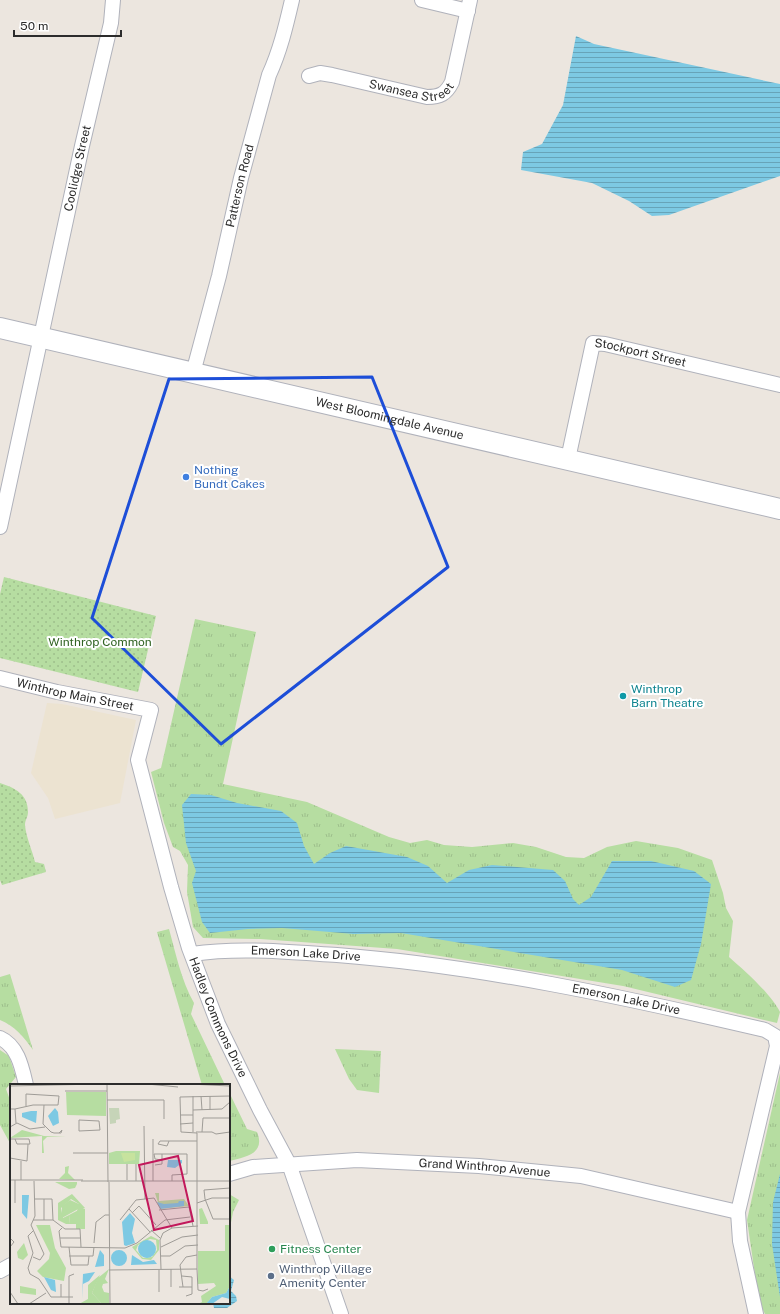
<svg xmlns="http://www.w3.org/2000/svg" width="780" height="1314" viewBox="0 0 780 1314" font-family="'Public Sans',sans-serif">
	<style>
		.education { fill: #ece3d1 }
		.grass { fill: url(#grass-tufts) }
		.park { fill: url(#park-dots) }
		.water { fill: url(#water-rules) }
		.lines { fill: none; stroke-linecap: round; stroke-linejoin: round }
		.street-casing { stroke: #b0b2bb; stroke-width: 16 }
		.secondary-casing { stroke: #b0b2bb; stroke-width: 22 }
		.street { stroke: #fff; stroke-width: 14 }
		.secondary { stroke: #fff; stroke-width: 20 }
		.marked { fill: none; stroke: #1d4ed8; stroke-width: 3; stroke-linejoin: round }
		.shop-dot { fill: #3f7fe0; stroke: #fff; stroke-width: 1.5 }
		.culture-dot { fill: #0f9aa8; stroke: #fff; stroke-width: 1.5 }
		.leisure-dot { fill: #2e9e5b; stroke: #fff; stroke-width: 1.5 }
		.service-dot { fill: #5c6f8a; stroke: #fff; stroke-width: 1.5 }
		.labels { text-anchor: middle; stroke-width: 4; stroke-linejoin: round; paint-order: stroke }
		.street-label { font-size: 12px; fill: #2c2c2c; stroke: #fff }
		.shop-label { font-size: 12px; fill: #366cbe; stroke: #fff; text-anchor: start }
		.park-label { font-size: 12px; fill: #306322; stroke: #fff }
		.culture-label { font-size: 12px; fill: #0d838f; stroke: #fff; text-anchor: start }
		.leisure-label { font-size: 12px; fill: #27864d; stroke: #fff; text-anchor: start }
		.service-label { font-size: 12px; fill: #4e5e75; stroke: #fff; text-anchor: start }
		.inset-road { fill: none; stroke: #9f9c97; stroke-width: 1 }
		.view { fill: #c2185b; fill-opacity: 0.15; stroke: #c2185b; stroke-width: 2 }
		.inset-edge { fill: none; stroke: #2c2c2c; stroke-width: 2 }
	</style>
	<defs>
		<pattern id="grass-tufts" width="24" height="20" patternUnits="userSpaceOnUse"><rect width="24" height="20" fill="#b6dda1"/><path d="M3 7l-1-3M5 7V3M7 7l1-3M15 17l-1-3M17 17v-4M19 17l1-3" fill="none" stroke="#9dbe8b"/></pattern>
		<pattern id="park-dots" width="8" height="8" patternUnits="userSpaceOnUse"><rect width="8" height="8" fill="#b6dda1"/><path d="M2 2h.1M6 6h.1" fill="none" stroke="#9dbe8b" stroke-width="1.8" stroke-linecap="round"/></pattern>
		<pattern id="water-rules" width="6" height="5" patternUnits="userSpaceOnUse"><rect width="6" height="5" fill="#7dc9e3"/><path d="M0 2.5h6" fill="none" stroke="#67a3b8"/></pattern>
	</defs>
	<rect width="100%" height="100%" fill="#ece6df"/>
	<polygon class="education" points="47,703 62,704 136,720 120,803 55,819 48,798 31,773"/>
	<g class="grass">
		<path d="M195,619L256,632L223,784L307,802L389,837L410,843L427,840L444,845L472,847L513,843L536,847L566,857L584,858L607,847L636,841L678,848L712,860L723,893L726,908L733,921L729,957C745,971 771,994 780,1012L777,1023L623,986L397,949L260,939L203,938L193,927L187,892L188,865L180,851L173,847L164,823L151,772L161,768Z"/>
		<path d="M169,929C176,954 181,980 194,1003L191,1014L225,1085H202L159,939L157,932Z"/>
		<path d="M10,974L33,1050C24,1037 15,1026 0,1020V977Z"/>
		<polygon points="335,1049 381,1051 379,1093 357,1090 349,1079"/>
		<polygon points="0,1050 9,1056 16,1077 6,1089 11,1103 11,1145 0,1125"/>
		<polygon points="780,1073 780,1314 765,1314 759,1302 747,1220"/>
		<path d="M229,1092L247,1129L257,1132C266,1154 245,1157 229,1161Z"/>
	</g>
	<g class="park">
		<polygon points="4,577 156,616 138,692 0,658 0,594"/>
		<path d="M0,783C15,788 28,794 28,812C28,817 25,820 25,825C26,837 32,850 35,862L44,864L46,872L2,885L0,880Z"/>
		<polygon points="229,1194 239,1200 233,1212 229,1233"/>
	</g>
	<g class="water">
		<polygon points="576,36 594,44 780,84 780,176 669,215 652,216 629,201 592,183 521,170 523,152 542,144 563,105"/>
		<polygon points="191,794 211,795 237,803 281,811 297,823 304,846 314,864 330,853 346,846 407,857 428,866 447,883 469,870 492,865 553,870 565,881 573,899 579,905 591,897 612,861 651,861 694,871 711,884 701,944 691,980 675,987 622,970 401,933 354,934 282,928 248,929 210,933 202,922 192,883 196,871 186,843 182,805"/>
		<polygon points="780,1174 780,1297 772,1244 773,1202"/>
		<polygon points="229,1276 234,1280 231,1291 236,1296 237,1301 227,1308 214,1308 213,1303 229,1303"/>
	</g>
	<g class="lines">
		<g class="street-casing">
			<g id="street">
				<polyline points="422,0 468,11"/>
				<path id="s1" d="M309,76L320,73L332,75L427,97C440,97 446,94 452,82L470,0"/>
				<path id="s2" d="M193,373L219,276L241,178L269,75C280,51 286,26 292,0"/>
				<path id="s3" d="M568,459L593,343L605,344L780,385"/>
				<path id="s4" d="M0,527L82,146L111,23L113,0"/>
				<path id="s5" d="M0,678L57,692L151,710L138,760L171,887L189,948L218,1024L260,1110L289,1164L341,1314"/>
				<path id="s6" d="M192,954C239,947 289,952 337,955C481,966 624,997 765,1030L775,1036L777,1046L738,1212L740,1241L756,1314"/>
				<path d="M0,1038C18,1046 22,1068 26,1085"/>
				<path id="s7" d="M229,1174L253,1167L357,1160L479,1166L581,1176L738,1212"/>
				<polyline points="0,1271 11,1265"/>
			</g>
		</g>
		<g class="secondary-casing">
			<g id="secondary">
				<path id="s8" d="M0,328L780,509"/>
			</g>
		</g>
		<use href="#street" class="street"/>
		<use href="#secondary" class="secondary"/>
	</g>
	<path class="marked" d="M372,377L448,567L221,744L92,618L169,379Z"/>
	<circle class="shop-dot" cx="186" cy="477" r="4"/>
	<circle class="culture-dot" cx="623" cy="696" r="4"/>
	<circle class="leisure-dot" cx="272" cy="1249" r="4"/>
	<circle class="service-dot" cx="271" cy="1276" r="4"/>
	<g class="labels">
		<g class="street-label">
			<text dy="4" stroke="none"><textPath href="#s1" startOffset="106">Swansea Street</textPath></text>
			<text dy="4" stroke="none"><textPath href="#s4" startOffset="367">Coolidge Street</textPath></text>
			<text dy="4" stroke="none"><textPath href="#s2" startOffset="193">Patterson Road</textPath></text>
			<text dy="4" stroke="none"><textPath href="#s3" startOffset="167">Stockport Street</textPath></text>
			<text dy="4" stroke="none"><textPath href="#s8" startOffset="400">West Bloomingdale Avenue</textPath></text>
			<text dy="4" stroke="none"><textPath href="#s5" startOffset="77">Winthrop Main Street</textPath></text>
			<text dy="4" stroke="none"><textPath href="#s6" startOffset="114">Emerson Lake Drive</textPath></text>
			<text dy="4" stroke="none"><textPath href="#s6" startOffset="438">Emerson Lake Drive</textPath></text>
			<text dy="4" stroke="none"><textPath href="#s5" startOffset="476">Hadley Commons Drive</textPath></text>
			<text dy="4" stroke="none"><textPath href="#s7" startOffset="257">Grand Winthrop Avenue</textPath></text>
		</g>
		<g class="shop-label">
			<text x="194" y="474">Nothing<tspan x="194" dy="14">Bundt Cakes</tspan></text>
		</g>
		<g class="park-label">
			<text x="100" y="646">Winthrop Common</text>
		</g>
		<g class="culture-label">
			<text x="631" y="693">Winthrop<tspan x="631" dy="14">Barn Theatre</tspan></text>
		</g>
		<g class="leisure-label">
			<text x="280" y="1253">Fitness Center</text>
		</g>
		<g class="service-label">
			<text x="279" y="1273">Winthrop Village<tspan x="279" dy="14">Amenity Center</tspan></text>
		</g>
	</g>
	<g transform="translate(10 1084)">
		<rect width="220" height="220" fill="#ece6df"/>
		<path d="M145,109H149V117L174,115L179,122L150,125Z" fill="#b6dda1"/>
		<path d="M12,46L34,52L56,53H37L33,57L34,69H32V52L0,54ZM62,110L75,124L59,131L60,140H56L48,136V119ZM61,115L69,120L67,127L53,134L51,124ZM215,141H220V202L216,209L202,213L196,220H188L192,218L191,212L206,202L204,199L188,200V167H215ZM90,191L82,209L92,220H69L78,215V201Z" fill="#b6dda1" fill-rule="evenodd"/>
		<path d="M59,82L58,89L65,96L49,95L55,89V83ZM45,98H67V100L65,104L59,105ZM60,116L69,120L70,124L52,134V122ZM192,124L198,138V140H190L189,125ZM40,141L45,164L56,184L54,197L33,193L27,187L39,175L40,169L26,141ZM141,152L149,156V166L141,176L132,175L122,163ZM140,155L146,156L147,166L142,173L133,174L126,166L128,161ZM14,159L18,171L13,176L8,174L7,168ZM99,185L95,195L98,199L93,200L92,203L94,208L99,209V220H92L82,209L88,194ZM10,202L26,205V211L10,209Z" fill="#b6dda1" fill-rule="evenodd"/>
		<path d="M99,24H109L110,35L106,36V39L100,40Z" fill="#c6d4b8"/>
		<path d="M56,8H96V32L57,31ZM106,67H130L129,80H99V69ZM71,125H75V145H66V140H60L59,131Z" fill="#b6dda1"/>
		<path d="M111,69H125V76L114,78Z" fill="#c7e39e"/>
		<path d="M45,24L48,28L49,39L43,42L38,32ZM21,27H27L26,39L12,33V29ZM158,76H172V79L165,84L157,83ZM12,111H19L17,135L12,129ZM169,117H174V122L150,125L147,118L154,120L168,119ZM120,129L125,135L122,149L125,159L116,162L114,161L112,138ZM128 165a9 9 0 1 1 18 0a9 9 0 1 1-18 0ZM101 174a8 8 0 1 1 16 0a8 8 0 1 1-16 0ZM90,166L94,171V182L85,183ZM122,171L133,178L144,176L147,180L121,181ZM85,188L79,197L73,200L72,215L73,190ZM34,193L45,196L46,208L41,206ZM220,202V215L212,213L202,220H196L202,213L216,209Z" fill="#7dc9e3"/>
		<path class="inset-road" d="M97,0L98,98M137,0L168,3M179,0L220,2M0,2L88,0M55,7H97M183,12V48M191,12L192,26M200,12V26M97,16H154V35M34,21L33,40L41,48L44,49H51L52,46L49,49M0,25H5L23,21H48L49,12L16,10V22M5,25L6,39M183,26L212,25L220,18M170,31H183M69,36L89,37L90,46L69,47ZM170,40L183,39M134,42L135,115M0,43L7,39L20,45L35,43M186,48H202L206,50L220,48M192,48L193,34H220M0,55H19L20,60H7L5,55M159,57L157,62L148,60L150,57H187M63,69H98M0,74L17,77L18,60M152,76L145,75L144,70H177V90L162,91V97M117,80V96M126,80V97M145,81L152,80V70M0,96H73M11,96V77M71,97H220M143,97V55M99,98L100,220M220,104L194,106L195,115L203,135H220M24,115H42L43,136L55,145H70L71,163M5,119V96M187,119L202,114H220M119,125L140,148M149,126L179,123L183,142M122,129L129,122L146,141M23,136H43M34,136V115M110,136L126,116L144,114L162,144M52,144L49,147L51,163L115,164L127,159L155,136L180,133M141,146L150,154M23,147L18,152L23,169L18,184L20,190L29,195L41,213H63M0,154L4,158L0,163M50,154H70M84,159L86,138L95,131H99M59,163L61,181H78L79,172M151,163L172,153L188,151M59,172H83L84,163M151,172H160L175,162L188,161M23,173L30,176L34,170L21,141L25,132L24,97M151,185L150,156L153,149L162,144L188,142M161,185V203M187,185L188,206L193,207L198,205M99,186L187,185V49L171,48L170,13L220,12M149,186V208M172,192L182,193V210L176,212M51,200V213M169,203H182M173,203L170,181L176,173L187,171M0,208L8,220M19,220L36,209M59,220V192L64,190"/>
		<path class="view" d="M168,72L183,137L144,146L129,81Z"/>
		<rect width="220" height="220" class="inset-edge"/>
	</g>
	<path d="M14 30v6h107v-6" fill="none" stroke="#2c2c2c" stroke-width="2"/>
	<text x="20" y="30" font-size="12" fill="#2c2c2c" stroke="#ffffff" stroke-width="3" paint-order="stroke">50 m</text>
</svg>
